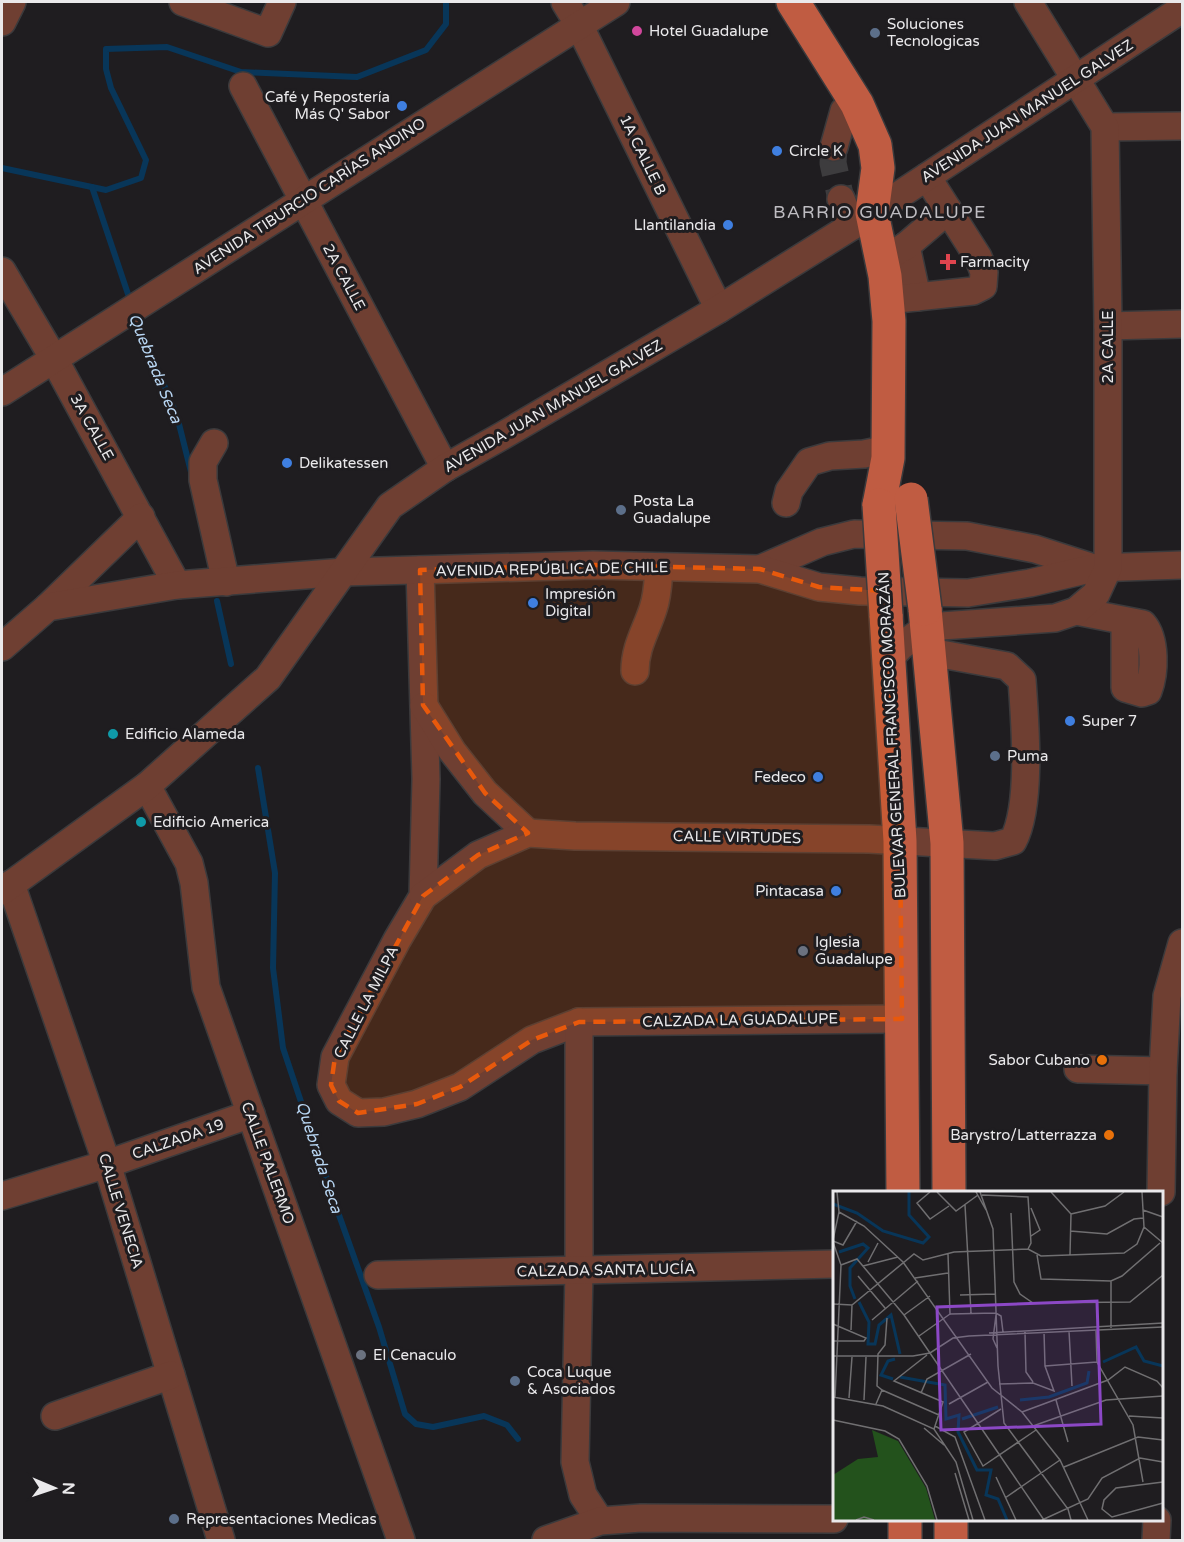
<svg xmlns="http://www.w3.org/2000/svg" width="1184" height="1542" viewBox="0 0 1184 1542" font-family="'Varela Round',sans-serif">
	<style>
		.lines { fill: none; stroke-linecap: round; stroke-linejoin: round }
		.stream { stroke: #083659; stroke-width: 6 }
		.minor-tunnel { stroke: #3d3c3e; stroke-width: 27; stroke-dasharray: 27 14; stroke-linecap: butt }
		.minor-casing { stroke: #3b3a3c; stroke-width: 30 }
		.major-casing { stroke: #3b3a3c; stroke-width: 36 }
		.minor { stroke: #6f3f32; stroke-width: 27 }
		.major { stroke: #c05c42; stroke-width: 33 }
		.major-bridge-casing { stroke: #3b3a3c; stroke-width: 36; stroke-linecap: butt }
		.major-bridge { stroke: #c05c42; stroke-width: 33 }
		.marked { fill: #e8590c; fill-opacity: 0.2; stroke: #e8590c; stroke-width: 4.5; stroke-dasharray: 12 8; stroke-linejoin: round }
		.hotel-dot { fill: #d1479c; stroke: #1f1d20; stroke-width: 2 }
		.service-dot { fill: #5c6f8a; stroke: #1f1d20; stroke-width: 2 }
		.shop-dot { fill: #3f7fe0; stroke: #1f1d20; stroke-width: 2 }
		.health-dot { fill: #e0444e; stroke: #1f1d20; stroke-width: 2 }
		.culture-dot { fill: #0f9aa8; stroke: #1f1d20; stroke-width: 2 }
		.worship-dot { fill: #6b7280; stroke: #1f1d20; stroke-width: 2 }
		.food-dot { fill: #e8710a; stroke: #1f1d20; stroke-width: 2 }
		.labels { text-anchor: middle; stroke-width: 6; stroke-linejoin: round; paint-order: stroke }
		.poi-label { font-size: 15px; fill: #eae9eb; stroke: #1f1d20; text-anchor: start }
		.street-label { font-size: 15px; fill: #eae9eb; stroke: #1f1d20 }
		.water-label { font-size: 16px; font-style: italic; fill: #b8d6f3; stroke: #1f1d20 }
		.quarter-label { font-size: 18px; letter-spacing: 1.5px; fill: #bfbdc2; stroke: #1f1d20 }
		.inset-river { fill: none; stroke: #083659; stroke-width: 3 }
		.inset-road { fill: none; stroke: #706f71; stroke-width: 1.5 }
		.view { fill: #8c48c6; fill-opacity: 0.15; stroke: #8c48c6; stroke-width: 3 }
		.inset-edge { fill: none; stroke: #eae9eb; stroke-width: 3 }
	</style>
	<rect width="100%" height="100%" fill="#1f1d20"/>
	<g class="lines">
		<g class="stream">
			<polyline points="2,168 106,190 141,178 146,160 111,88 106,69 106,49 167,47 241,72 357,77 426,50 446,24 446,2"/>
			<polyline points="92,187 131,303"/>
			<polyline points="135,316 177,416 191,472"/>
			<polyline points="217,601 231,664"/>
			<polyline points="258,768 275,873 273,968 283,1048 339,1215 379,1327 405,1414 416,1424 433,1427 484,1416 507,1425 518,1439"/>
		</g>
		<polyline class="minor-tunnel" points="834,147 833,163 841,199"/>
		<g class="minor-casing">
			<g id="minor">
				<polyline points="183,2 268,33 282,2"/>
				<polyline points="565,2 579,25 719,309"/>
				<polyline points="2,22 12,2"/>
				<polyline points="243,86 445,468"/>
				<polyline points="1105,127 1182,126"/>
				<polyline points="834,147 844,111 857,104"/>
				<polyline points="841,199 852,226"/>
				<polyline points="906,246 917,297"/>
				<polyline points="881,260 906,246 948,210"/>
				<polyline points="2,271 54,359 177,585"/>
				<polyline points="888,300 973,291 983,286 984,272 978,257 927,177"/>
				<polyline points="1108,326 1182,324"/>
				<polyline points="2,392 616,2"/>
				<polyline points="214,443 203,462 203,480 226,582"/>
				<polyline points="786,503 789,491 809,462 830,456 864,454 888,449"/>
				<polyline points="760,569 822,542 854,534 967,536 1035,549 1094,568"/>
				<polyline points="420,570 426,779 423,896 397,940 335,1057 331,1085 339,1101 358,1113 384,1112 417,1104 460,1087 532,1040 579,1022 902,1019"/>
				<polyline points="48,607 141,517"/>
				<path d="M1076,611L1143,624C1156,639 1155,673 1148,691L1142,693L1125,688V621"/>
				<polyline points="2,647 48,607 177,585 344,572 593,565 760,569 819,587 860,591 968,593 1030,583 1094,568 1182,565"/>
				<polyline points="890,658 901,646 927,627 1055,618 1076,611 1096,594 1108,568 1108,326 1105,127 1028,2"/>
				<path d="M635,671C635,647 646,631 653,609C658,595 658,581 659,567"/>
				<polyline points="424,706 452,751 485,793 528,833"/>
				<polyline points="147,786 189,863 194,883 206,987 401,1540"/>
				<polyline points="11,884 107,1164 221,1540"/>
				<polyline points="2,891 147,786 268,678 390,506 445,468 502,436 719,309 852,226 1182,9"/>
				<path d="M423,896L478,855L528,833L575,836L869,839L995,846L1013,841C1032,805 1025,722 1022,680L1007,666L930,652"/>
				<polyline points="579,1022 579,1271 575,1462 583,1495 600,1521"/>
				<polyline points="1078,1069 1163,1071"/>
				<polyline points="1161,1192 1163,1071 1167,996 1182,943"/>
				<polyline points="2,1196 107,1164 251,1114"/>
				<polyline points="378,1275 834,1264"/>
				<polyline points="55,1416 171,1375"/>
				<polyline points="546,1540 600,1521 641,1518 834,1519"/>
				<polyline points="1156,1540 1157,1520"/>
			</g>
		</g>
		<g class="major-casing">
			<g id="major">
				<polyline points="793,2 857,104 875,145 878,168 872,213 885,276 889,321 888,458 879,505"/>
				<polyline points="925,609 947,843 949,1192"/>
				<polyline points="886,615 900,841 903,1192"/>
				<polyline points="905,1520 905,1540"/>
				<polyline points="951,1520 951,1540"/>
			</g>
		</g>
		<use href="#minor" class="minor"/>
		<use href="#major" class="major"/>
		<g class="major-bridge-casing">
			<g id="major-bridge">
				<polyline points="911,499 925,609"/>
				<polyline points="879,505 886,615"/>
			</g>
		</g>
		<use href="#major-bridge" class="major-bridge"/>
	</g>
	<path class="marked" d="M593,565L760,569L819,587L885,591L900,841L902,1019L579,1022L532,1040L460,1087L417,1104L358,1113L339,1101L331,1085L335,1057L423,896L478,855L528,833L485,793L423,705L420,570Z"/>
	<circle class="hotel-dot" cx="637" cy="31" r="6"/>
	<g class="service-dot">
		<circle cx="875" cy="33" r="6"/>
		<circle cx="621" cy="510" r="6"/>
		<circle cx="995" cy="756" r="6"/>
		<circle cx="515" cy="1381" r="6"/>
		<circle cx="174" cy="1519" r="6"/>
	</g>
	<g class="shop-dot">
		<circle cx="402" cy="106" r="6"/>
		<circle cx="777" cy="151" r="6"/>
		<circle cx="728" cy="225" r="6"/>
		<circle cx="287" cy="463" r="6"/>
		<circle cx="533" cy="603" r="6"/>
		<circle cx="1070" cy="721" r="6"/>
		<circle cx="818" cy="777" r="6"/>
		<circle cx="836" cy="891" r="6"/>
	</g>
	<path class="health-dot" d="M945 253h6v6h6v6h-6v6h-6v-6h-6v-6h6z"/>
	<g class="culture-dot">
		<circle cx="113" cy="734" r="6"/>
		<circle cx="141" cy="822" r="6"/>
	</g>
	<g class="worship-dot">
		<circle cx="803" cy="951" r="6"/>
		<circle cx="361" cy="1355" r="6"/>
	</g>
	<g class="food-dot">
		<circle cx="1102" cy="1060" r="6"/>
		<circle cx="1109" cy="1135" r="6"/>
	</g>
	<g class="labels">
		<g class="poi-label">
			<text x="887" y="29">Soluciones<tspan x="887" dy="17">Tecnologicas</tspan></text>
			<text x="649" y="36">Hotel Guadalupe</text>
			<text x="390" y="102" text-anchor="end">Café y Repostería<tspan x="390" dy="17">Más Q' Sabor</tspan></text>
			<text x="789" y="156">Circle K</text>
			<text x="716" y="230" text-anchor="end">Llantilandia</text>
			<text x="960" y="267">Farmacity</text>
			<text x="299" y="468">Delikatessen</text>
			<text x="633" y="506">Posta La<tspan x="633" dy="17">Guadalupe</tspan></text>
			<text x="545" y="599">Impresión<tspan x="545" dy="17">Digital</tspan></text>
			<text x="1082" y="726">Super 7</text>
			<text x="125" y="739">Edificio Alameda</text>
			<text x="1007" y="761">Puma</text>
			<text x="806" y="782" text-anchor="end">Fedeco</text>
			<text x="153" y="827">Edificio America</text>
			<text x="824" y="896" text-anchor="end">Pintacasa</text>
			<text x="815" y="947">Iglesia<tspan x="815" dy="17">Guadalupe</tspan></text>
			<text x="1090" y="1065" text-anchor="end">Sabor Cubano</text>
			<text x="1097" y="1140" text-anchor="end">Barystro/Latterrazza</text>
			<text x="373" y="1360">El Cenaculo</text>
			<text x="527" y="1377">Coca Luque<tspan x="527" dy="17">&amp; Asociados</tspan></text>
			<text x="186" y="1524">Representaciones Medicas</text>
		</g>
		<g class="street-label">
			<text transform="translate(1027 111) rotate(-33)" y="5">AVENIDA JUAN MANUEL GALVEZ</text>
			<text transform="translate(643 155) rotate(64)" y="5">1A CALLE B</text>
			<text transform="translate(309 196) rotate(-33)" y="5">AVENIDA TIBURCIO CARÍAS ANDINO</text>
			<text transform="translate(344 277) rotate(62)" y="5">2A CALLE</text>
			<text transform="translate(1108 347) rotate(-90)" y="5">2A CALLE</text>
			<text transform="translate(553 406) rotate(-30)" y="5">AVENIDA JUAN MANUEL GALVEZ</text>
			<text transform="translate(92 427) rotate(61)" y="5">3A CALLE</text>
			<text transform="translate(552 569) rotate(-1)" y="5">AVENIDA REPÚBLICA DE CHILE</text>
			<text transform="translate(892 735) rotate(-93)" y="5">BULEVAR GENERAL FRANCISCO MORAZÁN</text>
			<text transform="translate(737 837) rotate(1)" y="5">CALLE VIRTUDES</text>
			<text transform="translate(366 1002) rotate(-63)" y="5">CALLE LA MILPA</text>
			<text transform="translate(740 1020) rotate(-1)" y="5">CALZADA LA GUADALUPE</text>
			<text transform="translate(178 1139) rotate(-19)" y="5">CALZADA 19</text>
			<text transform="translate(268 1163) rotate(70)" y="5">CALLE PALERMO</text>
			<text transform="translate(121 1211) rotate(73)" y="5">CALLE VENECIA</text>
			<text transform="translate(606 1270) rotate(-1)" y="5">CALZADA SANTA LUCÍA</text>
		</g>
		<g class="water-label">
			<text transform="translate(156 368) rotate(68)" y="6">Quebrada Seca</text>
			<text transform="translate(320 1157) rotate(72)" y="6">Quebrada Seca</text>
		</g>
		<g class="quarter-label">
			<text x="880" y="218">BARRIO GUADALUPE</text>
		</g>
	</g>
	<g transform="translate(833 1191)">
		<rect width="330" height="330" fill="#1f1d20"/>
		<path d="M39,239L65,250L93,297L102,329H0V284L25,268L45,266Z" fill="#23521c"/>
		<path class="inset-river" d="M0,13L24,22L50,40L90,52L96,46L76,24V1M6,61L30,53L35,57L17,77V95L22,108M26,111L36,131L35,153H42L46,134L58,124L67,163M270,171L303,156L311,170L330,175M67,186L112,194L113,228L126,224L125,241L144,279H158L153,304L165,308L174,329M60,188L48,184L55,170L62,168M187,209L216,206L254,192L256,180M129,228L165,216"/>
		<path class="inset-road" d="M97,1L84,12L97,28L116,15M104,1L123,20L145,4M143,1L153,19M147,1L160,38L165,175L171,232L235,318L238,329M218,1L238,23L237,64M149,4L195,6L198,52L195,58M132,14L138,122M310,19L330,26M6,21L31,35L70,71L159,197L189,221L227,269L255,329M178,22L181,91L187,103L200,112L297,111L330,84M238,23L272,15L291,1M311,36L330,52M237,40L274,43L301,28L310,27M198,45L207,39L198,17M0,49L6,21L4,1M0,50L10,54L24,30M0,51L8,74L2,207M115,63L117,123M204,64L208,88L278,90L289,85L327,52M35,71L45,52M8,74L24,68L71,124L211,329M30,75L65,66M25,85L52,117M82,87L115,82M278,90V137M127,104L162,103M0,113L19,114L81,63L90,69L121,61L195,58L208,65L291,62L304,53L311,36L309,1M117,123L163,122L168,125L170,141M71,124L97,105M163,124L160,148L164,157M39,129L85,90M0,133L33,147L31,150H0M18,139L19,114M263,139L264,171L300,234L310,291M236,140L239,195M192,141L193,181L200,191M156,142L330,132M86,145L117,123M94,164L61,190L110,211L101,238M0,165H80L97,162L120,147L136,145L330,136M212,175L264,171M166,193L200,192L221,200L212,175L211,141M49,199L106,224M88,202L94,188L138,163M0,206L50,215L101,238L123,271L140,329M16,207L19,166M31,209L33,166M223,209L235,251M43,213L49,199L44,195L45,163L52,154L54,127M116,213L155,191M168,218L131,241L150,275L203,239M189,221L275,189L292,176L324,190L330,197M296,225L330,227M0,229L52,240L66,248L94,295L104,329M102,235L122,246L152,329M200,235L273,209L330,205M91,237L111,254M231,276L305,246L330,249M122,282L136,329M163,286L183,329M330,291L283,297L271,309L269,318L279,326L330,312M172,307L227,269M23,329L31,326L41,329M209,329L255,308L269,287L307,267L330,271"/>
		<path class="view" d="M264,110L268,233L108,239L104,116Z"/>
		<rect width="330" height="330" class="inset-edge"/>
	</g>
	<rect width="1184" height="1542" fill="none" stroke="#eae9eb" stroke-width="6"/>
	<g transform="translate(54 1488) rotate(92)" stroke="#1f1d20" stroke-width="4.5" paint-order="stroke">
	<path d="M0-4.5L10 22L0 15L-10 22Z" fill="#eae9eb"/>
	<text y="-9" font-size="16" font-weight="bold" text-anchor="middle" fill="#eae9eb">N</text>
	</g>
</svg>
